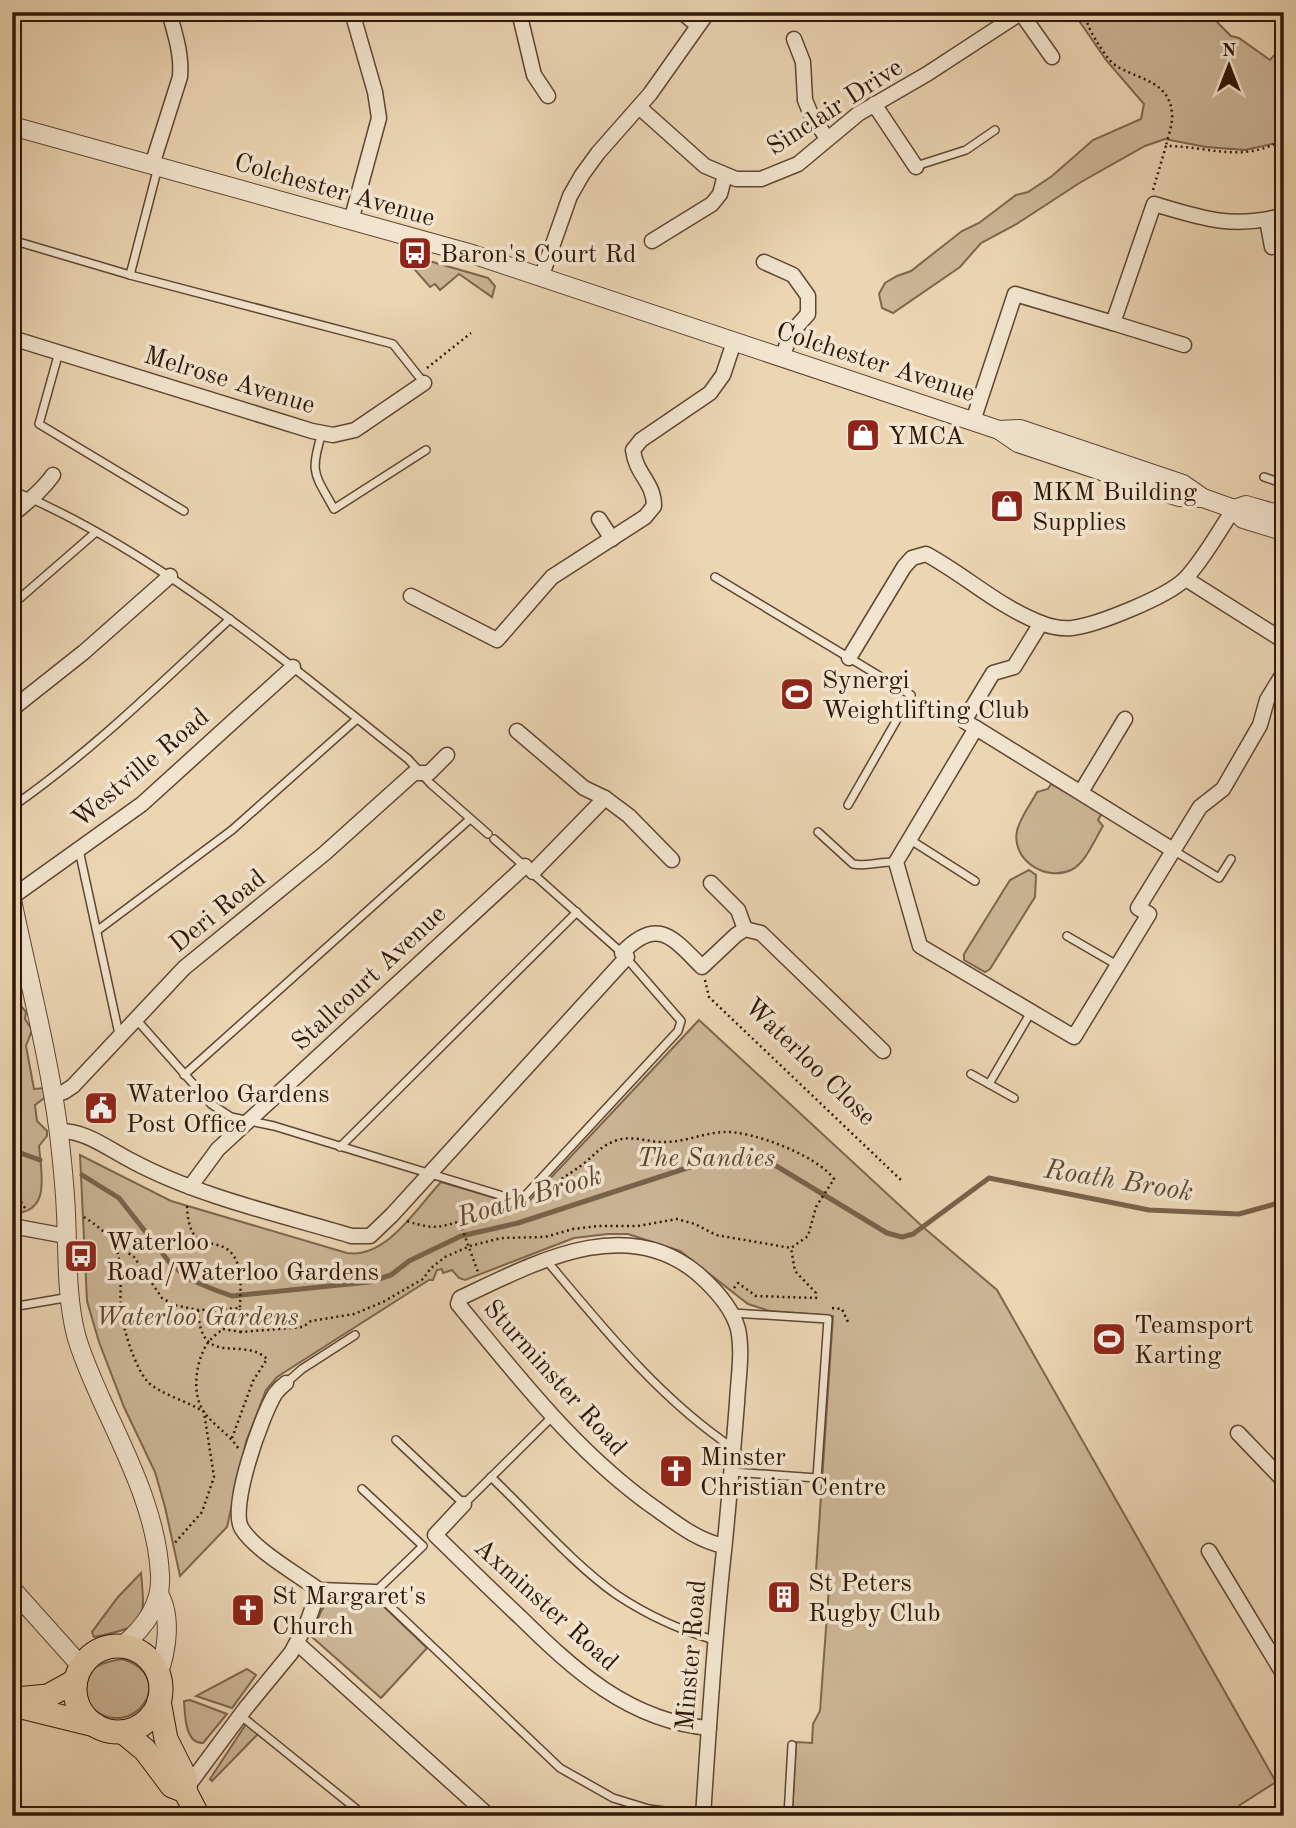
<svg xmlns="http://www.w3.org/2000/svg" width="1296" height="1828" viewBox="0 0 1296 1828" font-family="'Old Standard TT',serif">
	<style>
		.green { fill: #cbb596; stroke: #7d664e; stroke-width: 2 }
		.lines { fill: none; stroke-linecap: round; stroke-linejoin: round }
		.stream { stroke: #79624b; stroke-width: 5 }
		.service-casing { stroke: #5e4632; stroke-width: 10 }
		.minor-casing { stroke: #5e4632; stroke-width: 17 }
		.tertiary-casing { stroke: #5e4632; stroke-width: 20 }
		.primary-casing { stroke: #2f1707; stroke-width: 25 }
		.path { stroke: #2f1707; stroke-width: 2.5; stroke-dasharray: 2 3.5; stroke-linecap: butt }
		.service { stroke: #f2e4ce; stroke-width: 7 }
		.minor { stroke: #f2e4ce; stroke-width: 14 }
		.tertiary { stroke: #f2e4ce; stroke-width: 18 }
		.primary { stroke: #ebd5b3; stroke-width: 23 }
		.labels { text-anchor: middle; stroke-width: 7; stroke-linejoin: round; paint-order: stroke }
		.street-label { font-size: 26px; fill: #2f1707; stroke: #f2e4ce }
		.poi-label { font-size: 26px; fill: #2f1707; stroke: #f2e4ce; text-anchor: start }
		.park-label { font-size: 26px; font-style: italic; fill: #5e4632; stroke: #f2e4ce }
		.water-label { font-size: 28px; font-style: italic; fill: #614935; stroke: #f2e4ce }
	</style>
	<rect width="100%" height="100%" fill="#ebd5b3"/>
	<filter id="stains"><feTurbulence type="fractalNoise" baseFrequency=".00286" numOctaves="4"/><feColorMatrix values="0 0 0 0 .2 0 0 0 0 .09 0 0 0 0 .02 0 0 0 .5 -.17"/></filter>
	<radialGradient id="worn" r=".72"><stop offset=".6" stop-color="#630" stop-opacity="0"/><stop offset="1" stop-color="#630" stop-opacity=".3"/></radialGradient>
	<g class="green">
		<polygon points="1073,12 1207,12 1231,36 1239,38 1270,60 1284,44 1284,139 1277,143 1245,150 1206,147 1165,139 1145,146 1081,182 1015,225 981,243 960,267 893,313 882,308 879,294 885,283 897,276 911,271 962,231 979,223 1016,195 1028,192 1052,176 1093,140 1141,119 1144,104 1106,60"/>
		<polygon points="405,254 488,278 495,286 492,297 459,274 440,290 435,284 430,287 402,255"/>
		<path d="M1051,784L1102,813L1098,820L1103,826C1095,839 1085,864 1071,870C1046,882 1011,860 1017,831C1020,817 1031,804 1037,792L1048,789Z"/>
		<polygon points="1029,870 1036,875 1035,897 990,969 985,972 964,960 964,954 1010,880"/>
		<path d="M12,981L16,1000L26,1012L25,1019L32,1030L26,1046L34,1089L45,1088L47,1096L35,1105L37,1121L47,1131V1136L39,1146C41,1172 52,1214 12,1213Z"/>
		<path d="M699,1020L923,1227L997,1290L1276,1782L1240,1805L1230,1816H792L796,1742L812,1743L813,1724L820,1711L830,1573L816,1571L833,1316L770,1311L748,1304L680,1251L628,1234H608L574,1238L465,1280L459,1278L452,1270L443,1273L442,1269L437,1270L433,1280H429L277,1377L266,1390L246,1442L227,1527L180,1576L165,1507L155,1472L124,1407L99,1342L87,1301L80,1155L171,1201L347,1253C386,1259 417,1208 441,1182L515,1204L528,1202Z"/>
		<path d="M141,1573C146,1623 145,1627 94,1637L92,1632L118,1597Z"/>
		<path d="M335,1598L380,1603L427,1648L381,1698L312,1637C318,1621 319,1605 335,1598Z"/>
		<path d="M122,1659C181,1677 132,1743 92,1708C87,1703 83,1697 83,1689C83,1667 104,1662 122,1659Z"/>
		<polygon points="247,1669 256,1675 232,1708 196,1696"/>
		<path d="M190,1700L227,1714L203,1743C185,1744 185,1715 184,1701Z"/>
		<polygon points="246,1724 258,1734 212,1781 210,1779"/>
	</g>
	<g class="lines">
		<g class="stream">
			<polyline points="12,1150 40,1160"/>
			<polyline points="82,1175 119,1198 170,1263 189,1279 215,1290 232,1296 369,1282 391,1275 409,1261 461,1236 518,1223 690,1167 723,1161 750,1160 773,1164 887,1233 902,1237 913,1234 989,1178 1149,1210 1239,1214 1275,1204 1284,1188"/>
		</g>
		<g class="service-casing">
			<g id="service">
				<polyline points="916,166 966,150 995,130"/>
				<polyline points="12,240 130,275 158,167"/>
				<polyline points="130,275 393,344 424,383"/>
				<polyline points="59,352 39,424 184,511"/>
				<path d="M322,433C309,474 315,474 334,509L426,450"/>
				<polyline points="1264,477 1284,484"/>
				<path d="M12,490C160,553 283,660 408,759L431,784L488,834"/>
				<polyline points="715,577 911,695 848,805"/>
				<polyline points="12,605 96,532"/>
				<path d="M12,807C91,752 160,684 230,619"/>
				<path d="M818,832L853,864C867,867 881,861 896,862"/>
				<polyline points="909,839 975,881"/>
				<polyline points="79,850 119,1034"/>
				<polyline points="1173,850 1219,878 1231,859"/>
				<polyline points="98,930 232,830 357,719"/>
				<polyline points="1067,936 1117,965"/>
				<polyline points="135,1018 211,1104 231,1117 274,1126 516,1200 525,1196 678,1031 681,1021 622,953 494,839"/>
				<polyline points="971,1074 1014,1098"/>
				<polyline points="184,1075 470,819"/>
				<polyline points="989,1084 1031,1012"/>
				<polyline points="340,1147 577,912"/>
				<path d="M547,1261C603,1328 660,1399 733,1448"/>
				<polyline points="12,1307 70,1297"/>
				<polyline points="286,1383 302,1369 355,1335"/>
				<polyline points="396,1440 464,1504 552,1417"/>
				<polyline points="732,1472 817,1478 828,1319 733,1313"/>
				<path d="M491,1477C530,1514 574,1565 617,1595C647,1615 680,1630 714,1640"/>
				<polyline points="362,1489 423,1546 375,1592 560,1768 613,1798 649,1809 703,1816"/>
				<polyline points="240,1715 365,1816"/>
				<polyline points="788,1816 792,1745"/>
			</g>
		</g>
		<g class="minor-casing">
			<g id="minor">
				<polyline points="519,12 534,75 548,96"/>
				<polyline points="682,12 697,25"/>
				<polyline points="1021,13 1052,57"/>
				<polyline points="794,39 803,62 805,100 812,117 827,138"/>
				<polyline points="874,104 916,167"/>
				<polyline points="639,107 705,166 736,179 761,179 798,164 858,114 927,74 1022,12"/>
				<path d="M152,165L180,77C182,54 175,34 169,12"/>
				<polyline points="1267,220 1272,247"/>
				<polyline points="351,221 379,118 375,92 352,12"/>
				<polyline points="652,241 712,204 720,194 725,175"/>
				<polyline points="764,262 793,275 808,296 808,314 791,333 782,358"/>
				<polyline points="541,278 570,196 582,175 598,153 650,94 708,12"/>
				<polyline points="1113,323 1184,345"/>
				<polyline points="12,338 312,431 333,435 355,430 424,383"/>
				<path d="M973,421L1015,294L1113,323L1154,204C1201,218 1232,229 1281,216"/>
				<path d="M12,515C27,502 42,491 53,475"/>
				<polyline points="599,519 612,539"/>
				<polyline points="1186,579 1284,641"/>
				<path d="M411,596L497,640L552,577L645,517L654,506C654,482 636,475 633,450L641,440L710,393L723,375L734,342"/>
				<path d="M849,658L904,567L912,558L926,554C965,575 999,607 1041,623C1051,627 1061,629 1072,628C1097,625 1167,597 1185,579C1204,559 1218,532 1234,509"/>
				<polyline points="12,709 84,652 170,576"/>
				<polyline points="976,728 964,721 993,673 1014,667 1041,623"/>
				<polyline points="517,731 584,788 605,798 629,816 672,860"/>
				<polyline points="1081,792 1125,719"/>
				<polyline points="1173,850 976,728 896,862 920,946 1074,1037 1149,914 1138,908 1200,807 1223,789 1260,725 1267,700 1284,672"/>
				<polyline points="533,872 605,798"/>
				<polyline points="711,883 738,910 745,929"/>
				<polyline points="12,897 142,804 293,667"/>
				<path d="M622,953C658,916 673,938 702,967L736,935L745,929L761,933L883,1051"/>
				<polyline points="52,1095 64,1092 73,1086 184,968 325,853 414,773 429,773 447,755"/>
				<path d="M58,1131C86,1130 108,1149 132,1161C197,1196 281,1215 352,1236H370L392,1215L627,957"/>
				<polyline points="190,1187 218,1149 525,866"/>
				<polyline points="12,1226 66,1236"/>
				<polyline points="1238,1433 1284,1481"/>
				<path d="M464,1504L435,1535C463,1562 491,1590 520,1617C574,1670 629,1721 709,1728"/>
				<polyline points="1209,1551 1284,1675"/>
				<polyline points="319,1590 375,1592"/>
				<polyline points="297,1643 489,1816"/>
				<path d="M185,1790L245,1709L291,1653L307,1623L319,1590C297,1574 256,1551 242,1529C228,1509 262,1415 275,1394C278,1390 282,1386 286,1383"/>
				<path d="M703,1816C709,1727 714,1639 724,1551C729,1502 733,1453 737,1403C738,1379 743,1353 738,1329C732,1307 715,1289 698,1274C625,1212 533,1264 460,1298L458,1304C520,1379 578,1455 659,1511C680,1526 699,1541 724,1546"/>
			</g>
		</g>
		<g class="tertiary-casing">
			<g id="tertiary">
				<polyline points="12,126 472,254 999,430 1018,443 1179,497 1203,498"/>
				<polyline points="999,430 1020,429 1183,484 1203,498 1234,509 1243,519 1279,530 1284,528"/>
				<polyline points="1234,509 1246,505 1284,516"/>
				<path d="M12,900C28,977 49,1056 59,1134C62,1160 65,1187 66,1214C68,1254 66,1295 76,1335C82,1357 92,1378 101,1399C126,1454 157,1513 160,1575C162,1605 144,1628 122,1646"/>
				<polyline points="12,1589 81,1666"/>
				<path d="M158,1675C167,1651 172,1617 159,1594"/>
			</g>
		</g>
		<g class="primary-casing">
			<g id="primary">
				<circle cx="118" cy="1689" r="43"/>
				<polyline points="15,1699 48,1696 75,1681"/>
				<polyline points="12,1700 22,1707 95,1725"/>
				<polyline points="159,1701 166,1739 186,1779 185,1791 198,1816"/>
				<polyline points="123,1732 145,1750 172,1786 185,1791"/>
			</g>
		</g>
		<g class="path">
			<path d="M1086,12C1085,22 1092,34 1097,42C1103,51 1109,62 1118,67C1141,80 1170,82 1172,114C1173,124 1168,136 1166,146"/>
			<path d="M1153,190L1166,146C1209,146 1243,164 1284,139"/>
			<polyline points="427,368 471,333"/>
			<polyline points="705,980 709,997 902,1181"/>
			<polyline points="12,1058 15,1067 12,1079"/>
			<polyline points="12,1188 27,1211"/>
			<path d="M187,1206C189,1260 219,1231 235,1258C243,1272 240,1293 240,1308"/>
			<path d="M84,1217C95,1224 110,1235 115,1246C124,1267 119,1289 121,1310C123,1329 135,1367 147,1381C159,1394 188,1401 204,1412L214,1477L202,1512L173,1545"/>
			<path d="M407,1221C439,1232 441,1225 471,1219C483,1216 496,1214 509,1211"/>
			<polyline points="460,1223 478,1272"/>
			<path d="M115,1244L134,1257L162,1298L174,1305L198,1310L240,1308L241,1332L303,1327L311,1321L354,1314L383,1302L423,1279L431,1268L445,1257L470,1246L501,1238L545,1237L573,1229L598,1226H638L677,1219L695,1224L716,1235L791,1248L808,1236L816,1207L834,1179C818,1156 751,1130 723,1132C704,1133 685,1142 665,1142C650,1143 633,1135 618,1140C604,1144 597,1152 587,1161C576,1170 564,1177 552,1185"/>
			<polyline points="734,1288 738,1283 756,1296 816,1298 816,1293 795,1271 791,1248"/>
			<polyline points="832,1308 842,1309 848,1322"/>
			<path d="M198,1310C201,1370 242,1335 267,1359L253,1381L232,1438"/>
			<polyline points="214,1310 215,1316 223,1329"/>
			<path d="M238,1448C229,1434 213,1425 204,1412C191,1394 196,1361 207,1344C211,1338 218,1333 223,1329L241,1332"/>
		</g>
		<use href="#service" class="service"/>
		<use href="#minor" class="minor"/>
		<use href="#tertiary" class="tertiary"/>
		<use href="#primary" class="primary"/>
	</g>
	<defs>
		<g id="bus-square" transform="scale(1.75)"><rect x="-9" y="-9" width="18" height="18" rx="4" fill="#8f2418" stroke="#f2e4ce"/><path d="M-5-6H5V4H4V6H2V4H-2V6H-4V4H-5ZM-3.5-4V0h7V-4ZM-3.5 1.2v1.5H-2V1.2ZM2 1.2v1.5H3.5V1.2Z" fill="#fff"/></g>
		<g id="shop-square" transform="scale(1.75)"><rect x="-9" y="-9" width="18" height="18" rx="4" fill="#8f2418" stroke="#f2e4ce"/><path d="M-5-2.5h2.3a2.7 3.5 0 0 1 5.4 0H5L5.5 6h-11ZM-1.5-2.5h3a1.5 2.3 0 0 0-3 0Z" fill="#fff"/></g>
		<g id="stadium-square" transform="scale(1.75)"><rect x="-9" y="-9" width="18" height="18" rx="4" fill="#8f2418" stroke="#f2e4ce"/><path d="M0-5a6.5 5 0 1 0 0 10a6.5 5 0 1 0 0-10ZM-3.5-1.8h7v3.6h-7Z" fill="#fff"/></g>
		<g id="civic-square" transform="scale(1.75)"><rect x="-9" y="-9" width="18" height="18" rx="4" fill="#8f2418" stroke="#f2e4ce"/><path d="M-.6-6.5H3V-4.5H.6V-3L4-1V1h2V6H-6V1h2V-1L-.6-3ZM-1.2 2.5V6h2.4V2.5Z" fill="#fff"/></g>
		<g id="church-square" transform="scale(1.75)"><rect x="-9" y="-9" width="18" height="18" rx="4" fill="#8f2418" stroke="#f2e4ce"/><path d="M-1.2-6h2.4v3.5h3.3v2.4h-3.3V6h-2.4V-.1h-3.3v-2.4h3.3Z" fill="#fff"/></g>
		<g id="building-square" transform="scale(1.75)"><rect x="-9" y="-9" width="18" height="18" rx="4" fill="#8f2418" stroke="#f2e4ce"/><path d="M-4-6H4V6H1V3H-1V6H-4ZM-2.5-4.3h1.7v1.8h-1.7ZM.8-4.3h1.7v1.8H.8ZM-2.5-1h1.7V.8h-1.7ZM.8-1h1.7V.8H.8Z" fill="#fff"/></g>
	</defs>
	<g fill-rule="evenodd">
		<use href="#bus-square" x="415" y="253"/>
		<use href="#shop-square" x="863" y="435"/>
		<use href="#shop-square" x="1007" y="506"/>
		<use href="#stadium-square" x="797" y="694"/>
		<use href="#civic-square" x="101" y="1108"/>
		<use href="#bus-square" x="81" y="1256"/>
		<use href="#stadium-square" x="1109" y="1339"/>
		<use href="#church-square" x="676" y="1471"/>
		<use href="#building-square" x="784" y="1597"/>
		<use href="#church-square" x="248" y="1610"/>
	</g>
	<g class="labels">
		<g class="street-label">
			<text transform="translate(834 106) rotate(-33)" y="9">Sinclair Drive</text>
			<text transform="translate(335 189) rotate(16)" y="9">Colchester Avenue</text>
			<text transform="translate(876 361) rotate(18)" y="9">Colchester Avenue</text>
			<text transform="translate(230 379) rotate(17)" y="9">Melrose Avenue</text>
			<text transform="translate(140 767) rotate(-40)" y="9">Westville Road</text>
			<text transform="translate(217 910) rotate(-39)" y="9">Deri Road</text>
			<text transform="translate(368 977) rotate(-43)" y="9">Stallcourt Avenue</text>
			<text transform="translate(811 1061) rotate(44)" y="9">Waterloo Close</text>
			<text transform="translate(556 1377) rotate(48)" y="9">Sturminster Road</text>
			<text transform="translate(547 1604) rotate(42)" y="9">Axminster Road</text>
			<text transform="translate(690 1655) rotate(-85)" y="9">Minster Road</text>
		</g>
		<g class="poi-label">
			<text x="440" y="262">Baron's Court Rd</text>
			<text x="888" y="444">YMCA</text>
			<text x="1032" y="500">MKM Building<tspan x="1032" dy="30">Supplies</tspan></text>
			<text x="822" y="688">Synergi<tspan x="822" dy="30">Weightlifting Club</tspan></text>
			<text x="126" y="1102">Waterloo Gardens<tspan x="126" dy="30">Post Office</tspan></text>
			<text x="106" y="1250">Waterloo<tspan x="106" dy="30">Road/Waterloo Gardens</tspan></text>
			<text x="1134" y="1333">Teamsport<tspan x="1134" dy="30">Karting</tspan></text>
			<text x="700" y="1465">Minster<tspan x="700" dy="30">Christian Centre</tspan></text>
			<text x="808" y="1591">St Peters<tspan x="808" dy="30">Rugby Club</tspan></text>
			<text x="272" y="1604">St Margaret's<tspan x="272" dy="30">Church</tspan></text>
		</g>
		<g class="park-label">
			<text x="706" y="1166">The Sandies</text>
			<text x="197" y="1325">Waterloo Gardens</text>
		</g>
		<g class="water-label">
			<text transform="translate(1119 1179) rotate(9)" y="10">Roath Brook</text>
			<text transform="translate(529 1195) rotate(-17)" y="10">Roath Brook</text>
		</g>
	</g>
	<rect width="1296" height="1828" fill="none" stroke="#ebd5b3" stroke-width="42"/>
	<rect x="14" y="14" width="1268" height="1800" fill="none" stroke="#2f1707" stroke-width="3.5"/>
	<rect x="21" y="21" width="1254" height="1786" fill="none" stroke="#2f1707" stroke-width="2"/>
	<g transform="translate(1229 66)" stroke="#f2e4ce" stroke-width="5" paint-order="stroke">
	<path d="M0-5L12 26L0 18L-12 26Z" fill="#2f1707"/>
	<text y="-10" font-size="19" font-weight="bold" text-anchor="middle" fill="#2f1707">N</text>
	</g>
	<rect width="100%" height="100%" filter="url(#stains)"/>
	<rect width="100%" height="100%" fill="url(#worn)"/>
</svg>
